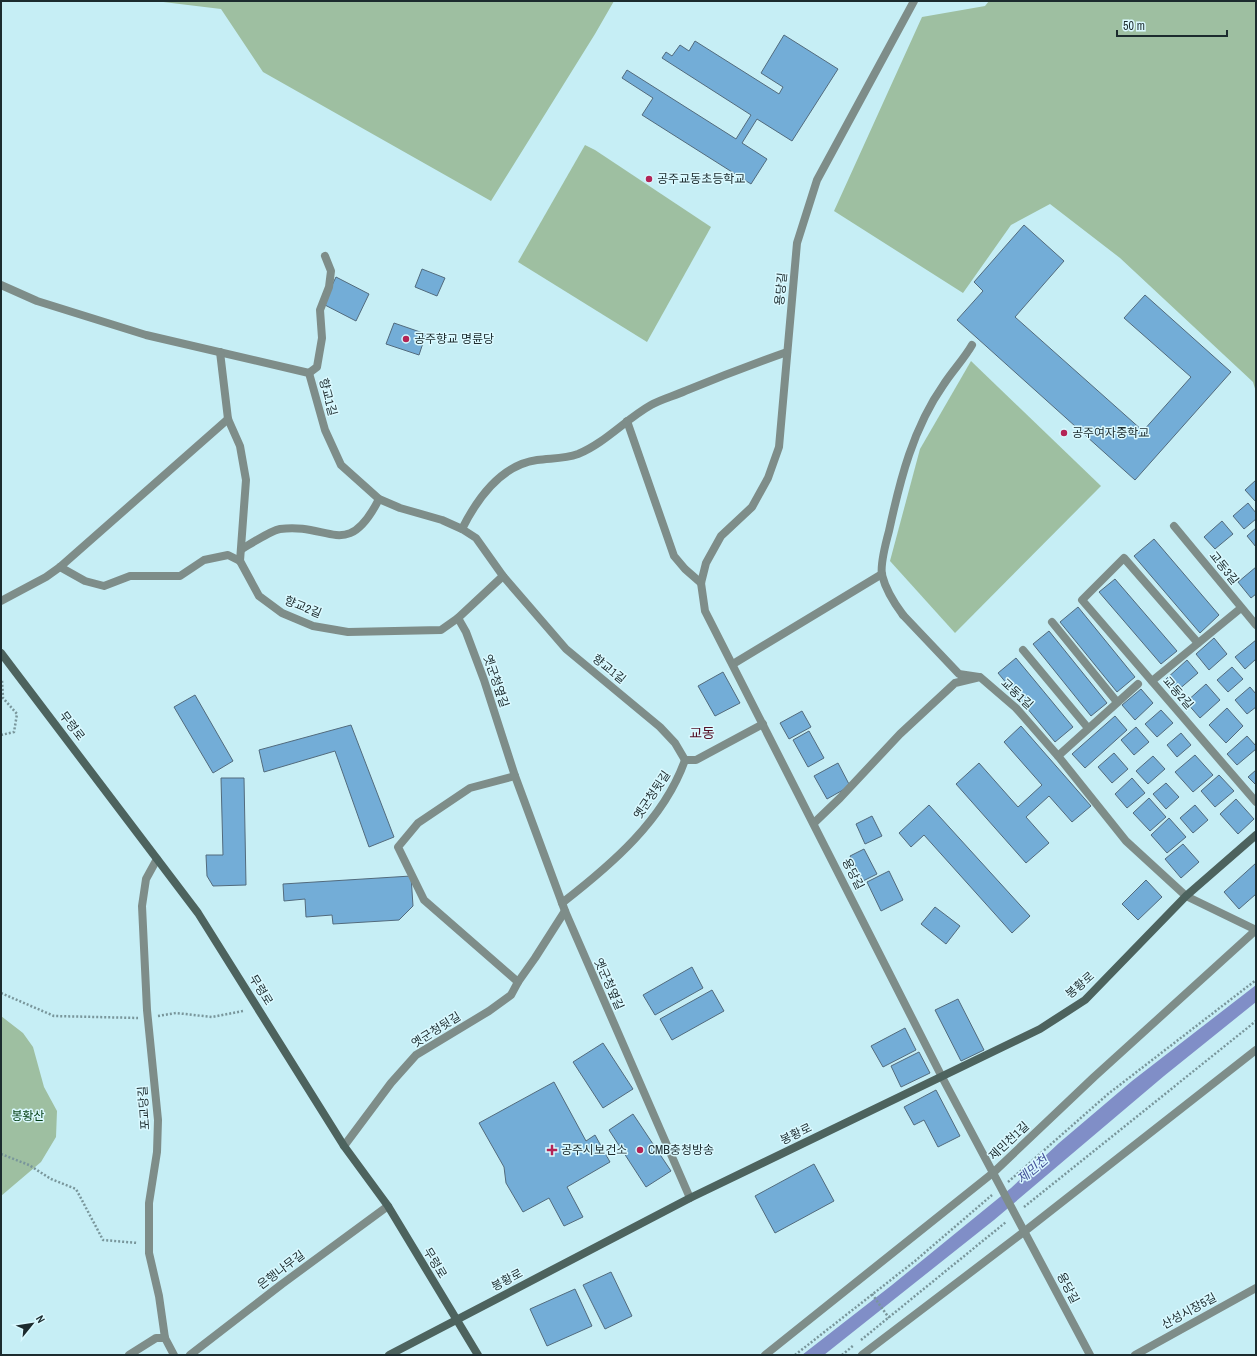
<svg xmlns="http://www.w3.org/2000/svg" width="1257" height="1356" viewBox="0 0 1257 1356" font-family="'Archivo Narrow','Noto Sans KR',sans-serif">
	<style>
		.green { fill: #9ebfa1 }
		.water { fill: #808ec7 }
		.building { fill: #73add7; stroke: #526b7d }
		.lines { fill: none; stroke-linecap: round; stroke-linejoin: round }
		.path { stroke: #79969b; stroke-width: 2.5; stroke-dasharray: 2 2; stroke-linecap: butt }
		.service { stroke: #7e8d89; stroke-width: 8 }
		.pedestrian { stroke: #7e8d89; stroke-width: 8 }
		.minor { stroke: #7e8d89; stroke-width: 8 }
		.tertiary { stroke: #7e8d89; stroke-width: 8 }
		.secondary { stroke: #4d635e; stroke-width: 8 }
		.poi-dot { fill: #b32455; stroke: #daf9ff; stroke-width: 1.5 }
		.labels { text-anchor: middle; stroke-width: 3; stroke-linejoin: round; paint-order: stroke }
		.poi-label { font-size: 12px; fill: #1c2b2e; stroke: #daf9ff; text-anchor: start }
		.street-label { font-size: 12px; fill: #1c2b2e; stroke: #daf9ff }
		.park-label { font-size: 12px; fill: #003c10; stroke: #daf9ff }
		.water-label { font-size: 13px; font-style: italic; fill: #435198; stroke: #daf9ff }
		.quarter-label { font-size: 14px; fill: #541025; stroke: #daf9ff }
	</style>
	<rect width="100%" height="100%" fill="#c6eef5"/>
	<g class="green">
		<polygon points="155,1 614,1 595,34 491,201 263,72 221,9"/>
		<polygon points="989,1 1256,1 1256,392 1253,382 1120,258 1050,204 1011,225 963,293 834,211 922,17 985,6"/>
		<polygon points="585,145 595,150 711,227 647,342 518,262"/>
		<polygon points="971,361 1101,486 955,633 890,561 920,449"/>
		<polygon points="1,1016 23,1033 33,1047 44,1087 57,1111 56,1137 41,1162 1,1196"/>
	</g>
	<polygon class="water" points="1256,985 1256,1002 1164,1076 994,1220 824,1355 802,1355 892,1285 1011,1188 1059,1143 1132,1081"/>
	<g class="building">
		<polygon points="784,35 838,69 792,141 757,119 742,143 767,159 751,184 642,115 653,98 622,78 627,70 736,139 751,115 662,58 666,52 672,56 680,45 689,51 695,41 779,94 783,87 761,73"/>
		<polygon points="1024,225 1064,261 1015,317 1143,431 1191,377 1124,318 1145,295 1231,372 1135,480 957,320 983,291 974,282"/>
		<polygon points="422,269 445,278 437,296 415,287"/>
		<polygon points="336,277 369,294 356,321 323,304"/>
		<polygon points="394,323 426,334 419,355 386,344"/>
		<polygon points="1256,480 1256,502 1245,490"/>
		<polygon points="1248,503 1256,513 1256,519 1244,529 1233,516"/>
		<polygon points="1222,521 1233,534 1215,549 1204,537"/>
		<polygon points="1256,528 1256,547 1247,536"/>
		<polygon points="1154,539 1219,615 1200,633 1134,556"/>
		<polygon points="1256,567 1256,594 1251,598 1238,582"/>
		<polygon points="1115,579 1177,651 1161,664 1099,592"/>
		<polygon points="1078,607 1135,677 1117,692 1060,622"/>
		<polygon points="1049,631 1107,703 1091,716 1033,644"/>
		<polygon points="1214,638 1227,654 1209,670 1196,654"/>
		<polygon points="1256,640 1256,659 1245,669 1235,657"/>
		<polygon points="1016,658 1073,727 1055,742 998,673"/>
		<polygon points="1187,660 1198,673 1177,691 1166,679"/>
		<polygon points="1232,667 1243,679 1228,692 1217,680"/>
		<polygon points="723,672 740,703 715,716 698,686"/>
		<polygon points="1206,684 1220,700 1200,718 1186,702"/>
		<polygon points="1250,687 1256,694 1256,707 1247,714 1235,700"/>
		<polygon points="1141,689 1153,703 1135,720 1122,705"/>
		<polygon points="195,695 233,761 213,773 174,707"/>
		<polygon points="1227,708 1243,726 1226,743 1209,725"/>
		<polygon points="1161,710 1173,723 1157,737 1145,724"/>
		<polygon points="802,711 811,727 789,739 780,723"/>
		<polygon points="1115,716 1127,730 1085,768 1072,754"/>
		<polygon points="351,725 394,837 369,847 335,751 264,772 259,750"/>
		<polygon points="1021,726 1091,806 1072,822 1049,796 1026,817 1049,843 1026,863 956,784 979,763 1018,807 1042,785 1004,742"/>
		<polygon points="1136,727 1149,742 1134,755 1121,740"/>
		<polygon points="809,731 824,758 808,767 793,740"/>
		<polygon points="1181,733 1191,745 1177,757 1167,745"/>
		<polygon points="1247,736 1256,746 1256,749 1237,765 1227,754"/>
		<polygon points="1114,753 1128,769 1112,783 1098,767"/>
		<polygon points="1195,755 1213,775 1193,792 1175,772"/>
		<polygon points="1153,756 1165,769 1148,784 1136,771"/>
		<polygon points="838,763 850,786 827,799 814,776"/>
		<polygon points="1256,770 1256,785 1248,777"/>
		<polygon points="1219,775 1234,791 1215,807 1201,791"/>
		<polygon points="221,778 244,778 246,885 213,886 207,876 206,855 223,855"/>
		<polygon points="1132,778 1145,793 1127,808 1115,794"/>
		<polygon points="1166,783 1179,797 1166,809 1153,794"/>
		<polygon points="1149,798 1166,817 1150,831 1133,813"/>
		<polygon points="1236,799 1254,819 1238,834 1220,814"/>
		<polygon points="929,805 1030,916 1012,933 924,835 911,847 899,833"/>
		<polygon points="1195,805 1208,820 1193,833 1180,818"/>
		<polygon points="872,816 882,836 865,844 856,824"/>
		<polygon points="1169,818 1186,837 1167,853 1151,835"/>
		<polygon points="1183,844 1199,862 1181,878 1165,859"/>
		<polygon points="864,849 877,874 863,881 850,856"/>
		<polygon points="1256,863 1256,894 1239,909 1224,892"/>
		<polygon points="889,871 903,900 881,911 867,882"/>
		<polygon points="411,876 413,906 399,920 333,924 332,915 306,917 305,899 284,901 283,884"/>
		<polygon points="1146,880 1162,897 1138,920 1122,904"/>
		<polygon points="935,907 960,926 946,944 921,924"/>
		<polygon points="692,967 703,988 655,1015 643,995"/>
		<polygon points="712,990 724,1011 672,1040 660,1019"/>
		<polygon points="958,999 984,1050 961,1061 935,1010"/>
		<polygon points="905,1028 916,1050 883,1067 871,1046"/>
		<polygon points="603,1043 633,1089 603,1108 573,1062"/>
		<polygon points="919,1052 930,1073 901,1087 891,1066"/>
		<polygon points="554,1082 586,1141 595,1135 610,1162 567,1187 583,1217 564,1226 549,1198 523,1212 506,1183 504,1167 479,1123"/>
		<polygon points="936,1090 960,1136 938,1147 924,1120 914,1125 904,1107"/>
		<polygon points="633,1114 671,1171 646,1187 609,1130"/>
		<polygon points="814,1164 834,1201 775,1233 755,1196"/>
		<polygon points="611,1272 632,1316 605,1329 583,1285"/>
		<polygon points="575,1289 592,1326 547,1346 530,1309"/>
	</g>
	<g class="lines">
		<g class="path">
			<polyline points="1,735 14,732 17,714 3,698 2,680"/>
			<polyline points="1,993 54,1016 138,1018"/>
			<polyline points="158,1016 176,1013 212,1017 243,1011"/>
			<polyline points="1,1154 29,1165 51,1179 76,1189 103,1240 138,1243"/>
			<polyline points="1008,1182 1108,1094 1256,980"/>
			<polyline points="1024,1207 1256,1021"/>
			<polyline points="872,1294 889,1318"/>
			<polyline points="861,1340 1006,1222"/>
			<polyline points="795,1355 915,1261 992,1195"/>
			<polyline points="842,1355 854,1345"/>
		</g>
		<g class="service">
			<polyline points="515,776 470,788 418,823 398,847 424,900 518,982"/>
			<polyline points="862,1355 1025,1231 1256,1050"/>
		</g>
		<polyline class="pedestrian" points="903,615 959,674 979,677"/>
		<g class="minor">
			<polyline points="1,285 37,301 146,335 309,373 325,430 341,465 379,499 400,508 442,520 462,529 476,538 503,576 566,649 660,727 675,743 685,760"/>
			<polyline points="220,352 228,419 240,446 246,480 240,561"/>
			<polyline points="309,373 317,367 322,338 320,310 329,287 331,271 325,256"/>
			<polyline points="627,421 674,556 685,569 701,583"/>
			<polyline points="1174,526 1256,625"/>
			<path d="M462,529C477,499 501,465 537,460C551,458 564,459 578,454C605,443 626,419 651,405C662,399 674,396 685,391C719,377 753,364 787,352"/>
			<path d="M242,549C252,543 270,531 280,529C329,522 347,562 379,499"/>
			<polyline points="60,567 85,581 104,586 130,576 180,576 204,560 228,555 240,561 259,596 282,613 313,626 348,632 441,630 458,618 503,576"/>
			<polyline points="1,601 46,577 60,567 228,419"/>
			<path d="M903,615C894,603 886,591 882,575C880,564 886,542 889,531C900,480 913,428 944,384C953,370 964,359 972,345"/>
			<polyline points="458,618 466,632 484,680 515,776 565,911 690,1198"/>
			<polyline points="1052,622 1117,702"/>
			<polyline points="1198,643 1124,558 1082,600 1256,802"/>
			<polyline points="1023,650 1088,728"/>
			<polyline points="733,664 882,574"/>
			<polyline points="1152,681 1241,608"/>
			<polyline points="1058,756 1138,684"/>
			<polyline points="685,760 696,760 763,724"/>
			<polyline points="814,823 840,798 900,734 955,683 980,677 1016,708 1058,756 1126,841 1186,896 1256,930"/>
			<polyline points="157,859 146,879 142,906 147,1010 158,1120 157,1152 149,1203 149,1253 159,1296 165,1338 174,1355"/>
			<path d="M562,903C611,865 664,820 685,760"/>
			<polyline points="344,1146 391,1083 416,1055 489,1011 511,995 518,982 535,958 565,911"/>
			<polyline points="129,1355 156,1338 165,1338"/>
			<polyline points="190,1355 282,1284 388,1206"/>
			<polyline points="765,1355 994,1172 1094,1077 1256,930"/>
			<polyline points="1135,1355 1256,1288"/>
		</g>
		<polyline class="tertiary" points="914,1 817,180 797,243 779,447 768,478 752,507 721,536 706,563 701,583 705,611 942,1077 1090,1355"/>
		<g class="secondary">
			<polyline points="1,653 198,913 344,1146 388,1206 478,1355"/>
			<polyline points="389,1355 690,1198 1040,1029 1085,1000 1186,896 1256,835"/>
		</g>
	</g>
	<g class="poi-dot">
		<circle cx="649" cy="179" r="4"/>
		<circle cx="406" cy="339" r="4"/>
		<circle cx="1064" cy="433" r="4"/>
		<path d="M550 1144h4v4h4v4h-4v4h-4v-4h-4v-4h4z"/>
		<circle cx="640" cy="1150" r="4"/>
	</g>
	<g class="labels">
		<g class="poi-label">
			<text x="657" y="183">공주교동초등학교</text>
			<text x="414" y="343">공주향교 명륜당</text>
			<text x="1072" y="437">공주여자중학교</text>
			<text x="561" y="1154">공주시보건소</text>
			<text x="648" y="1154">CMB충청방송</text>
		</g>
		<g class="street-label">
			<text transform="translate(781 289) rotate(-84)" y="4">용당길</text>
			<text transform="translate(328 397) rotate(75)" y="4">향교1길</text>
			<text transform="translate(1224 568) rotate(51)" y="4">교동3길</text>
			<text transform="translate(303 607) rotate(22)" y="4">향교2길</text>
			<text transform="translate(609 669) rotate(39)" y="4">향교1길</text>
			<text transform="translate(496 681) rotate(71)" y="4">옛군청옆길</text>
			<text transform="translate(1178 693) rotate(49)" y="4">교동2길</text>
			<text transform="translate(1017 694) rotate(43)" y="4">교동1길</text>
			<text transform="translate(72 726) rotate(53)" y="4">무령로</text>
			<text transform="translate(652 795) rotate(-56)" y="4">옛군청뒷길</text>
			<text transform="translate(853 874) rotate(63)" y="4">용당길</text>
			<text transform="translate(609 984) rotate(66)" y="4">옛군청옆길</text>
			<text transform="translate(1080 985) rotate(-41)" y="4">봉황로</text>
			<text transform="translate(261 990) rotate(58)" y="4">무령로</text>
			<text transform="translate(436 1030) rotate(-32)" y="4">옛군청뒷길</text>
			<text transform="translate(144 1108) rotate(-94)" y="4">포교당길</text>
			<text transform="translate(796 1134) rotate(-26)" y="4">봉황로</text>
			<text transform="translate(1009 1141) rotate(-43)" y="4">제민천1길</text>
			<text transform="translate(435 1263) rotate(59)" y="4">무령로</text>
			<text transform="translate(281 1270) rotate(-37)" y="4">은행나무길</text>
			<text transform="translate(507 1280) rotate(-28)" y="4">봉황로</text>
			<text transform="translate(1068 1288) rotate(62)" y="4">용당길</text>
			<text transform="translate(1189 1311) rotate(-29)" y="4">산성시장5길</text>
		</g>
		<g class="park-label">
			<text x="28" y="1120">봉황산</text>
		</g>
		<g class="water-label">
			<text transform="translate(1032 1169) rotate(-40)" y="5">제민천</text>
		</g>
		<g class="quarter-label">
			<text x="702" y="738">교동</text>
		</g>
	</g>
	<rect width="1257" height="1356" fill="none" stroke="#1c2b2e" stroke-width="4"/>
	<g transform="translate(32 1324) rotate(60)" stroke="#daf9ff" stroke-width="3" paint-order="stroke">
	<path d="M0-3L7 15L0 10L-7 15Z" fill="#1c2b2e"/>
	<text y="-6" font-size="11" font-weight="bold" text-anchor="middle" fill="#1c2b2e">N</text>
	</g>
	<path d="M1117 30v6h110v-6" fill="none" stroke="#1c2b2e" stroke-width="2"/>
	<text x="1123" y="30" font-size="12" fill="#1c2b2e" stroke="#daf9ff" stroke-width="3" paint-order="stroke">50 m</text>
</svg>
